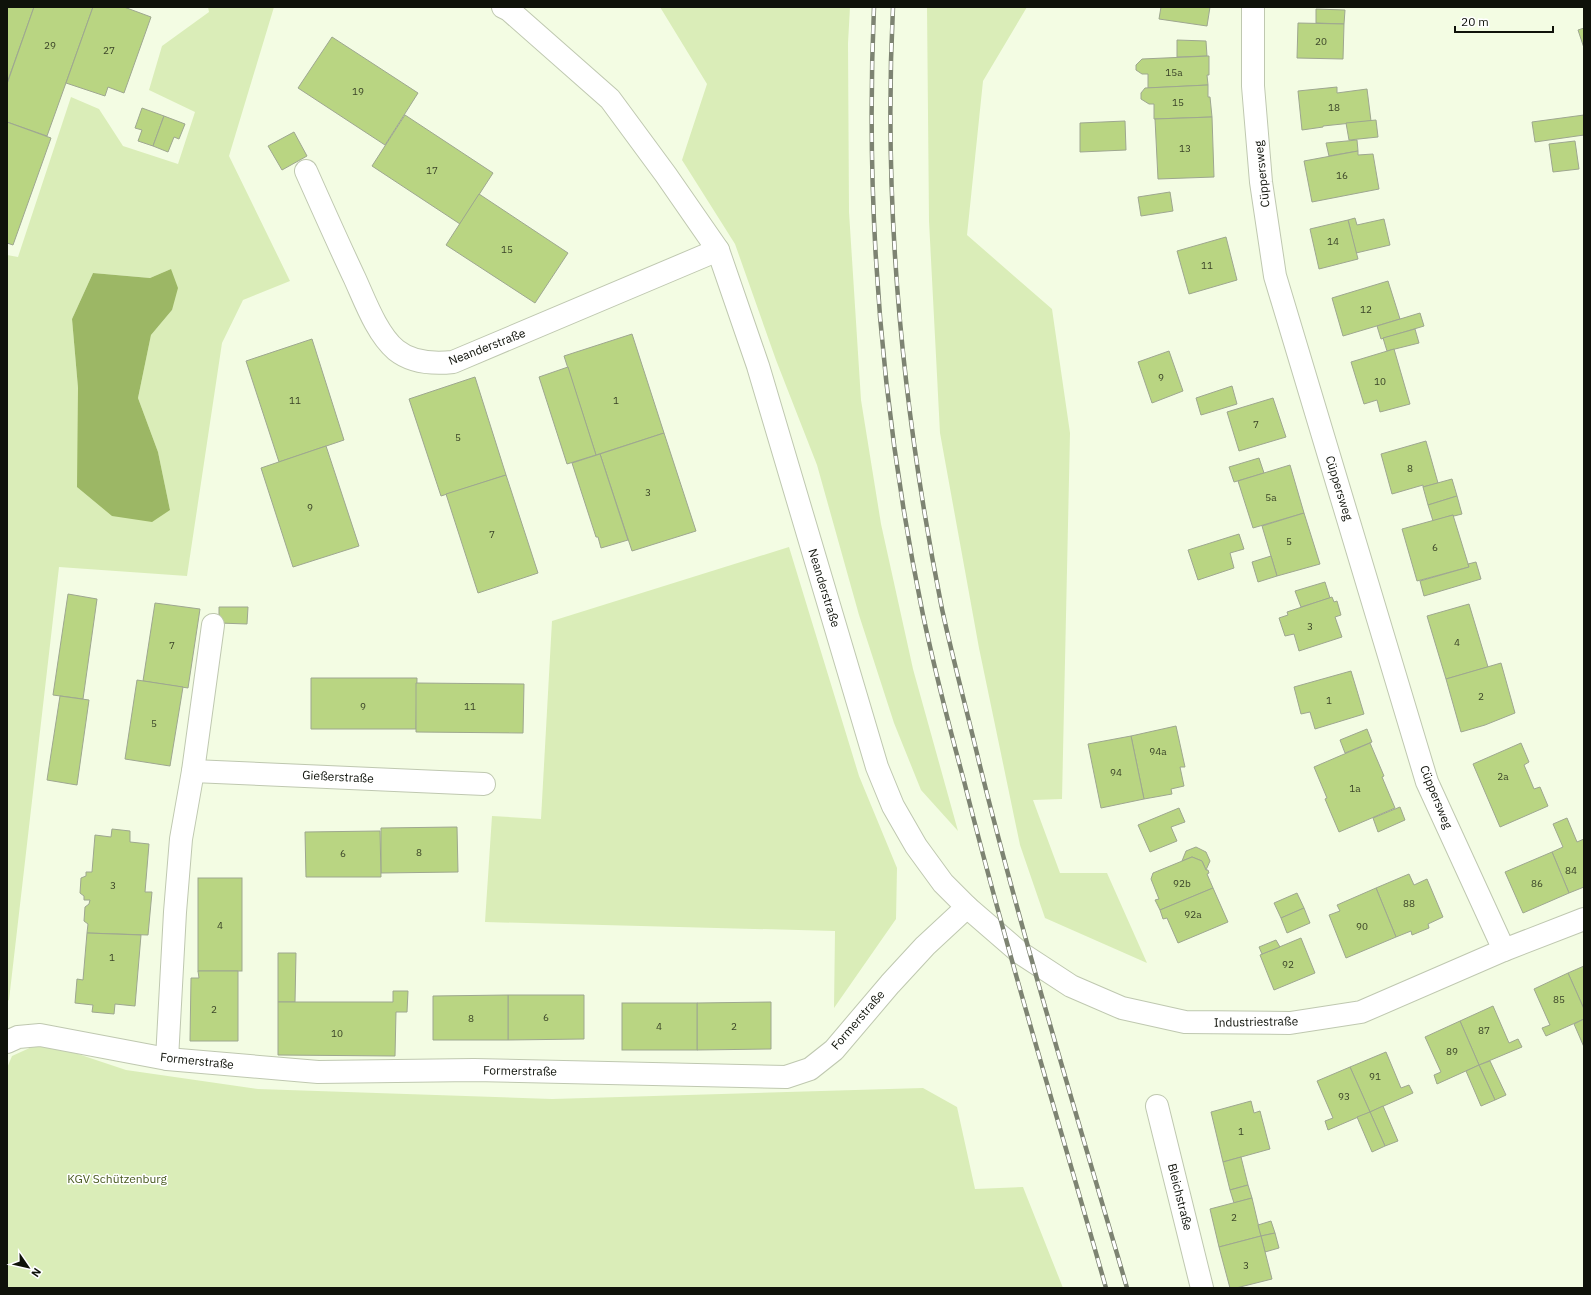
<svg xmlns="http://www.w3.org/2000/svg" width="1591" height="1295" viewBox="0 0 1591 1295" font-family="'IBM Plex Sans',sans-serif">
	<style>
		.green { fill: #daedb8; fill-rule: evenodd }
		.water { fill: #9cb765 }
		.building { fill: #b9d582; stroke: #9ea790 }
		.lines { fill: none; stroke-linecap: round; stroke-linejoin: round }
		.minor-casing { stroke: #bfc8b0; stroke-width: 24 }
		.minor { stroke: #fff; stroke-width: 22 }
		.rail-casing { stroke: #7d8372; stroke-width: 4.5 }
		.rail { stroke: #fff; stroke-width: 3; stroke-dasharray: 9; stroke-linecap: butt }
		.labels { text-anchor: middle; stroke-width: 3; stroke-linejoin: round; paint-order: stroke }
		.number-label { font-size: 10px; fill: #3a4328 }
		.street-label { font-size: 12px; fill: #0f120a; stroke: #fff }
		.park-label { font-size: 12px; fill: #495a20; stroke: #fff }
	</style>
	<rect width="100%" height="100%" fill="#f3fce3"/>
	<g class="green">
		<path d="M208,7H274L229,156L290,281L243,300L222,343L187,576L59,567L9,1000L7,1001V255L18,257L71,97L99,109L123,146L178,164L195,112L149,90L162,46L209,12ZM171,269L172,310L151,335L138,398L158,452L170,510L78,388L72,319L93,273L150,278Z"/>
		<polygon points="660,7 850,7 848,43 849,212 861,400 881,524 913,669 958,831 921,790 894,723 859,615 817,465 776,360 735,244 682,160 707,84"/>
		<polygon points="927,7 1027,7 983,81 967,235 1052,309 1070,433 1062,799 1033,800 1060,873 1107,873 1147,963 1045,918 1020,845 979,648 940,433 929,221"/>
		<polygon points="789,547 859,776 897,868 896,919 834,1008 835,931 485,922 492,816 541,819 552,621"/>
		<polygon points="34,1046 66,1050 126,1070 258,1089 552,1099 923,1088 957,1107 975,1189 1023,1187 1063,1288 7,1288 7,1068 12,1056"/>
	</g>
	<polygon class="water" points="171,269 178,288 172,310 151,335 138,398 158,452 170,510 152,522 112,516 77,487 78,388 72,319 93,273 150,278"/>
	<g class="building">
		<polygon points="7,7 34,7 7,83"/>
		<polygon points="34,7 93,7 47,136 7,122 7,84"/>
		<polygon points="93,7 124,7 151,17 124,93 108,87 105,96 66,83"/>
		<polygon points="1161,7 1210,7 1207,26 1159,19"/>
		<polygon points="1316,9 1345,10 1344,24 1316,23"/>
		<polygon points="1298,23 1344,24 1343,59 1297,58"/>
		<polygon points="1584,28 1584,48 1578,30"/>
		<polygon points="332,37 418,93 385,145 298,88"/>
		<polygon points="1177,40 1206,41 1207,56 1177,57"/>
		<polygon points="1209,56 1209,75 1207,75 1208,85 1148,88 1148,74 1142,74 1136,70 1136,65 1142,59"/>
		<polygon points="1208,85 1208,97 1210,97 1212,117 1154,119 1154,104 1149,104 1141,99 1141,93 1145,88"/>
		<polygon points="1337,87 1337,93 1367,89 1371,121 1323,126 1323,127 1302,130 1298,91"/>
		<polygon points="142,108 164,116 153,146 138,141 142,130 135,128"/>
		<polygon points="405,115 493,173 460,224 372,166"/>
		<polygon points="1584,115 1584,135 1535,142 1532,122"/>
		<polygon points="164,116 185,124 179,139 174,137 168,152 153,146"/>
		<polygon points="1212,117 1214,177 1158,179 1155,119"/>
		<polygon points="1376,120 1378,137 1349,140 1346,123"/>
		<polygon points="1125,121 1126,150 1080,152 1080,123"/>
		<polygon points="7,122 51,138 13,245 7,243"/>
		<polygon points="294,132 307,156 282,170 268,146"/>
		<polygon points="1357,140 1358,151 1329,156 1326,143"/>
		<polygon points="1575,141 1579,169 1553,172 1549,144"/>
		<polygon points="1358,151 1358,155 1373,154 1379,189 1312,202 1304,161"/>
		<polygon points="1170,192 1173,211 1141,216 1138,197"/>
		<polygon points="479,194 568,253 535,303 446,245"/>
		<polygon points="1355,218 1357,225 1384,219 1390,245 1356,253 1348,220"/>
		<polygon points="1348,220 1358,259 1319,269 1310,229"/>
		<polygon points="1226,237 1237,280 1189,294 1177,251"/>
		<polygon points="1388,281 1400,319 1343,336 1332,298"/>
		<polygon points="1420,313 1424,326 1381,339 1377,326"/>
		<polygon points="1415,329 1419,343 1387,351 1383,338"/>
		<polygon points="632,334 664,433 596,455 564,356"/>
		<polygon points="312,339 344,440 279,462 246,361"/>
		<polygon points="1394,349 1410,404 1380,412 1377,400 1364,404 1351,362"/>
		<polygon points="1169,351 1183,391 1152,403 1138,362"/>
		<polygon points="568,367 596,455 567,464 539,377"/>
		<polygon points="475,377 506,475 441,496 409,399"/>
		<polygon points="1232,386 1237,404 1201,415 1196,398"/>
		<polygon points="1273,398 1286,437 1239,451 1227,412"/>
		<polygon points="664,433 696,531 632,551 600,454"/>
		<polygon points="1426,441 1438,483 1423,487 1423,485 1392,494 1381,454"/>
		<polygon points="326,446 359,546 293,567 261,468"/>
		<polygon points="600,454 628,540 601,548 598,537 596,537 572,463"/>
		<polygon points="1259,458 1264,473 1234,482 1229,467"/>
		<polygon points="1290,465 1304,513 1253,528 1238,481"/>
		<polygon points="506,475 538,573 478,593 446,494"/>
		<polygon points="1452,479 1457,496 1428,505 1423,487"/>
		<polygon points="1457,496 1462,514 1454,516 1453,515 1433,521 1428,505"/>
		<polygon points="1304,513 1320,564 1277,576 1262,526"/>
		<polygon points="1453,515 1469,567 1417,581 1402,529"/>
		<polygon points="1239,534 1244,549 1230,553 1234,568 1198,580 1188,550"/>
		<polygon points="1271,556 1277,576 1258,582 1252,562"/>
		<polygon points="1476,562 1481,579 1424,596 1420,581 1469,567 1468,564"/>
		<polygon points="1325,582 1330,598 1301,607 1295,591"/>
		<polygon points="68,594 97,599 83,699 53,695"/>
		<polygon points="1332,597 1334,602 1337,601 1341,615 1335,617 1342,637 1299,651 1294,634 1285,636 1279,618 1288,615 1287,612"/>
		<polygon points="155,603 200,609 188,688 143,681"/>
		<polygon points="1469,604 1488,667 1446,679 1427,616"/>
		<polygon points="219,607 248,607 247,624 219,623"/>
		<polygon points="1501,663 1515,713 1485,725 1461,732 1446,679"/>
		<polygon points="1351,671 1364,714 1315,729 1310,712 1301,714 1294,687"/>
		<polygon points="311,678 417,678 416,729 311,729"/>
		<polygon points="137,680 183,687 170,766 125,759"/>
		<polygon points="416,683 524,684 523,733 416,732"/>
		<polygon points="60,696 89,700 77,785 47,780"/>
		<polygon points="1176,726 1185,767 1180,767 1184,786 1171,789 1172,794 1144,799 1131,736"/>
		<polygon points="1367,729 1372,742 1345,753 1340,740"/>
		<polygon points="1131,736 1144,799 1101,808 1088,744"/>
		<polygon points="1370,743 1384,776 1382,777 1395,808 1339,832 1325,799 1327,798 1314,767"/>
		<polygon points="1521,743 1529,762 1524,765 1534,789 1540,787 1548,806 1500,827 1473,764"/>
		<polygon points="1400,807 1405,820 1378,832 1373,818"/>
		<polygon points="1179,808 1185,822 1171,827 1177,841 1150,852 1138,825"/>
		<polygon points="1567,818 1577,842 1584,839 1584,887 1569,893 1552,852 1563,847 1553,824"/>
		<polygon points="457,827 458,872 381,873 381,828"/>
		<polygon points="112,829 130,831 130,842 149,844 145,892 152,892 148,935 87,933 88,924 84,921 85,907 89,904 90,900 84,900 84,896 80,893 81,878 86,876 86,872 92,872 95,835 111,837"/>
		<polygon points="380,831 381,877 306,877 305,832"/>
		<polygon points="1196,847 1206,852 1210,861 1206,870 1202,861 1192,857 1182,861 1186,851"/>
		<polygon points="1552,852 1569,893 1523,913 1505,872"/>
		<polygon points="1192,857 1202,861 1206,870 1208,870 1209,873 1207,874 1213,888 1160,910 1155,900 1159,899 1151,879 1153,873"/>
		<polygon points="1409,874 1414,885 1427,879 1443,917 1428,924 1429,928 1412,935 1411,931 1396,937 1376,888"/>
		<rect x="198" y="878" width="44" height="93"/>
		<polygon points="1213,888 1228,922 1178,943 1167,918 1163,919 1160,910"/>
		<polygon points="1376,888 1396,937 1346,958 1329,915 1340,911 1337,905"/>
		<polygon points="1297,893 1304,908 1281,918 1274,903"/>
		<polygon points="1304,908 1310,923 1287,933 1281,918"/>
		<polygon points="87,933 141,935 135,1006 115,1004 114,1014 92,1012 93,1005 75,1003 77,979 83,980"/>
		<polygon points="1301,938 1315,973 1274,990 1260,955"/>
		<polygon points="1276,940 1280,947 1262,954 1259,947"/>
		<polygon points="278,953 296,953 295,1002 278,1002"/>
		<polygon points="1584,966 1584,1009 1568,973"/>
		<polygon points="198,971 238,971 238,1041 190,1041 191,978 199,978"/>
		<polygon points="1568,973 1584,1009 1584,1019 1546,1036 1542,1028 1550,1025 1534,989"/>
		<polygon points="393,991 408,991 407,1012 396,1012 395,1056 278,1055 278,1002 393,1002"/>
		<polygon points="508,995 584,995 584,1039 508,1040"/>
		<polygon points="508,995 508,1040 433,1040 433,996"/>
		<polygon points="771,1002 771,1049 697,1050 697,1003"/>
		<rect x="622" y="1003" width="75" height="47"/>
		<polygon points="1493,1006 1509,1043 1518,1039 1522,1047 1479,1065 1460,1021"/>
		<polygon points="1584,1019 1584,1047 1574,1024"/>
		<polygon points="1460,1021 1479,1065 1437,1084 1434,1075 1441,1072 1425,1037"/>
		<polygon points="1386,1052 1401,1088 1409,1085 1413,1093 1370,1112 1350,1067"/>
		<polygon points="1490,1061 1506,1095 1495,1100 1479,1065"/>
		<polygon points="1479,1065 1495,1100 1481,1106 1466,1071"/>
		<polygon points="1350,1067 1370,1112 1328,1130 1325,1121 1333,1118 1317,1081"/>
		<polygon points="1251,1101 1254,1113 1260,1111 1270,1149 1223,1162 1211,1112"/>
		<polygon points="1383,1106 1398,1141 1385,1146 1370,1112"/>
		<polygon points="1370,1112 1385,1146 1372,1152 1357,1117"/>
		<polygon points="1241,1157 1248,1185 1230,1190 1223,1162"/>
		<polygon points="1248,1185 1252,1198 1234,1203 1230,1190"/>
		<polygon points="1252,1198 1261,1236 1219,1247 1210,1209"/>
		<polygon points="1271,1221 1275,1233 1261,1236 1258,1225"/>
		<polygon points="1275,1233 1279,1248 1265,1252 1261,1236"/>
		<polygon points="1261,1236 1272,1279 1236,1288 1230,1288 1219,1247"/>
	</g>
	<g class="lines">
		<g class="minor-casing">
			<g id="minor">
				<polyline points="503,7 509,10 610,99 666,175 718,250 758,366 877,767 893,806 916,846 943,883 967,907 1019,952 1071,986 1122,1008 1185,1022 1290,1023 1361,1012 1504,950 1584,919"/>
				<polyline points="1253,7 1253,86 1261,182 1275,276 1427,782 1504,950"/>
				<path d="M306,171C322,207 338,243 355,279C365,301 377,334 396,350C412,363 434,364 453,362L718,250"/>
				<polyline points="193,771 213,625"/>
				<polyline points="7,1042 18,1037 40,1035 167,1059 318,1072 474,1070 786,1077 810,1069 834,1050 890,984 925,946 967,907"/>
				<polyline points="167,1059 175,912 181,839 193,771 484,784"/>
				<polyline points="1157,1106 1202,1288"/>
			</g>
		</g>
		<use href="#minor" class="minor"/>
		<g class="rail-casing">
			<g id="rail">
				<path d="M874,7C865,211 882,415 923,615C935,671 949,726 964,781C1007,952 1058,1119 1106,1288"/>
				<path d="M893,7C883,207 903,413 942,609C953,660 967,711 979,762C1023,939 1076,1113 1127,1288"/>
			</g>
		</g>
		<use href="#rail" class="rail"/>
	</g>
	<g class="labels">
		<g class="number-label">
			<text x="1321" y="45">20</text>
			<text x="50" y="49">29</text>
			<text x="109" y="54">27</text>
			<text x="1174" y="76">15a</text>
			<text x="358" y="95">19</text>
			<text x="1178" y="106">15</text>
			<text x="1334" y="111">18</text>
			<text x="1185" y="152">13</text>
			<text x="432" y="174">17</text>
			<text x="1342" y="179">16</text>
			<text x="1333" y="245">14</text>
			<text x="507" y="253">15</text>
			<text x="1207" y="269">11</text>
			<text x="1366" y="313">12</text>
			<text x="1161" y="381">9</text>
			<text x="1380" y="385">10</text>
			<text x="295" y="404">11</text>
			<text x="616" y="404">1</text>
			<text x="1256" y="428">7</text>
			<text x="458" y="441">5</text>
			<text x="1410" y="472">8</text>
			<text x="648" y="496">3</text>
			<text x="1271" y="501">5a</text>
			<text x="310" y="511">9</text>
			<text x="492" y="538">7</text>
			<text x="1289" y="545">5</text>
			<text x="1435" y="551">6</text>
			<text x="1310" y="630">3</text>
			<text x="1457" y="646">4</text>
			<text x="172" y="649">7</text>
			<text x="1481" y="700">2</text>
			<text x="1329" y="704">1</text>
			<text x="363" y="710">9</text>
			<text x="470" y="710">11</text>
			<text x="154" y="727">5</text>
			<text x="1158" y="755">94a</text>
			<text x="1116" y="776">94</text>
			<text x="1503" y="780">2a</text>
			<text x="1355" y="792">1a</text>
			<text x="419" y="856">8</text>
			<text x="343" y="857">6</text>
			<text x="1571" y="874">84</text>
			<text x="1182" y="887">92b</text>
			<text x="1537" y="887">86</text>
			<text x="113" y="889">3</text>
			<text x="1409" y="907">88</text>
			<text x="1193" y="918">92a</text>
			<text x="220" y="929">4</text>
			<text x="1362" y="930">90</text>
			<text x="112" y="961">1</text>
			<text x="1288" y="968">92</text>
			<text x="1559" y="1003">85</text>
			<text x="214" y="1013">2</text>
			<text x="546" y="1021">6</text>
			<text x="471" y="1022">8</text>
			<text x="659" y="1030">4</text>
			<text x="734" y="1030">2</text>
			<text x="1484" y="1034">87</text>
			<text x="337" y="1037">10</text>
			<text x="1452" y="1055">89</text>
			<text x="1375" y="1080">91</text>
			<text x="1344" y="1100">93</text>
			<text x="1241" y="1135">1</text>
			<text x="1234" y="1221">2</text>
			<text x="1246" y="1269">3</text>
		</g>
		<g class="street-label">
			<text transform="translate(1262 174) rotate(-96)" y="4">Cüppersweg</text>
			<text transform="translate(487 347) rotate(-21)" y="4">Neanderstraße</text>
			<text transform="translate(1339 488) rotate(73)" y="4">Cüppersweg</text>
			<text transform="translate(824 588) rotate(73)" y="4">Neanderstraße</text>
			<text transform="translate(338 777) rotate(3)" y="4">Gießerstraße</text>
			<text transform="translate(1436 797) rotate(68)" y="4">Cüppersweg</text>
			<text transform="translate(858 1020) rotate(-49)" y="4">Formerstraße</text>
			<text transform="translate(1256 1022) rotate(-1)" y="4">Industriestraße</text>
			<text transform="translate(197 1061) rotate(6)" y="4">Formerstraße</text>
			<text transform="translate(520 1071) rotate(1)" y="4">Formerstraße</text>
			<text transform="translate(1180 1197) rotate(76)" y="4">Bleichstraße</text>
		</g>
		<g class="park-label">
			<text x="117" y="1183">KGV Schützenburg</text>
		</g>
	</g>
	<rect width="1591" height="1295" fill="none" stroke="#0f120a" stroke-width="16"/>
	<g transform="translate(28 1267) rotate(124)" stroke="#ffffff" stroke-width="3" paint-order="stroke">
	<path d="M0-3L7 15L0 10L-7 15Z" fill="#0f120a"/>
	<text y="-6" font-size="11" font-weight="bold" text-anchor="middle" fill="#0f120a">N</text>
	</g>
	<path d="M1455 26v6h98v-6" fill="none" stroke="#0f120a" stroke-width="2"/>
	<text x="1461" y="26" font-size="12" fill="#0f120a" stroke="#ffffff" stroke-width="3" paint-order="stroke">20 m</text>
</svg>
